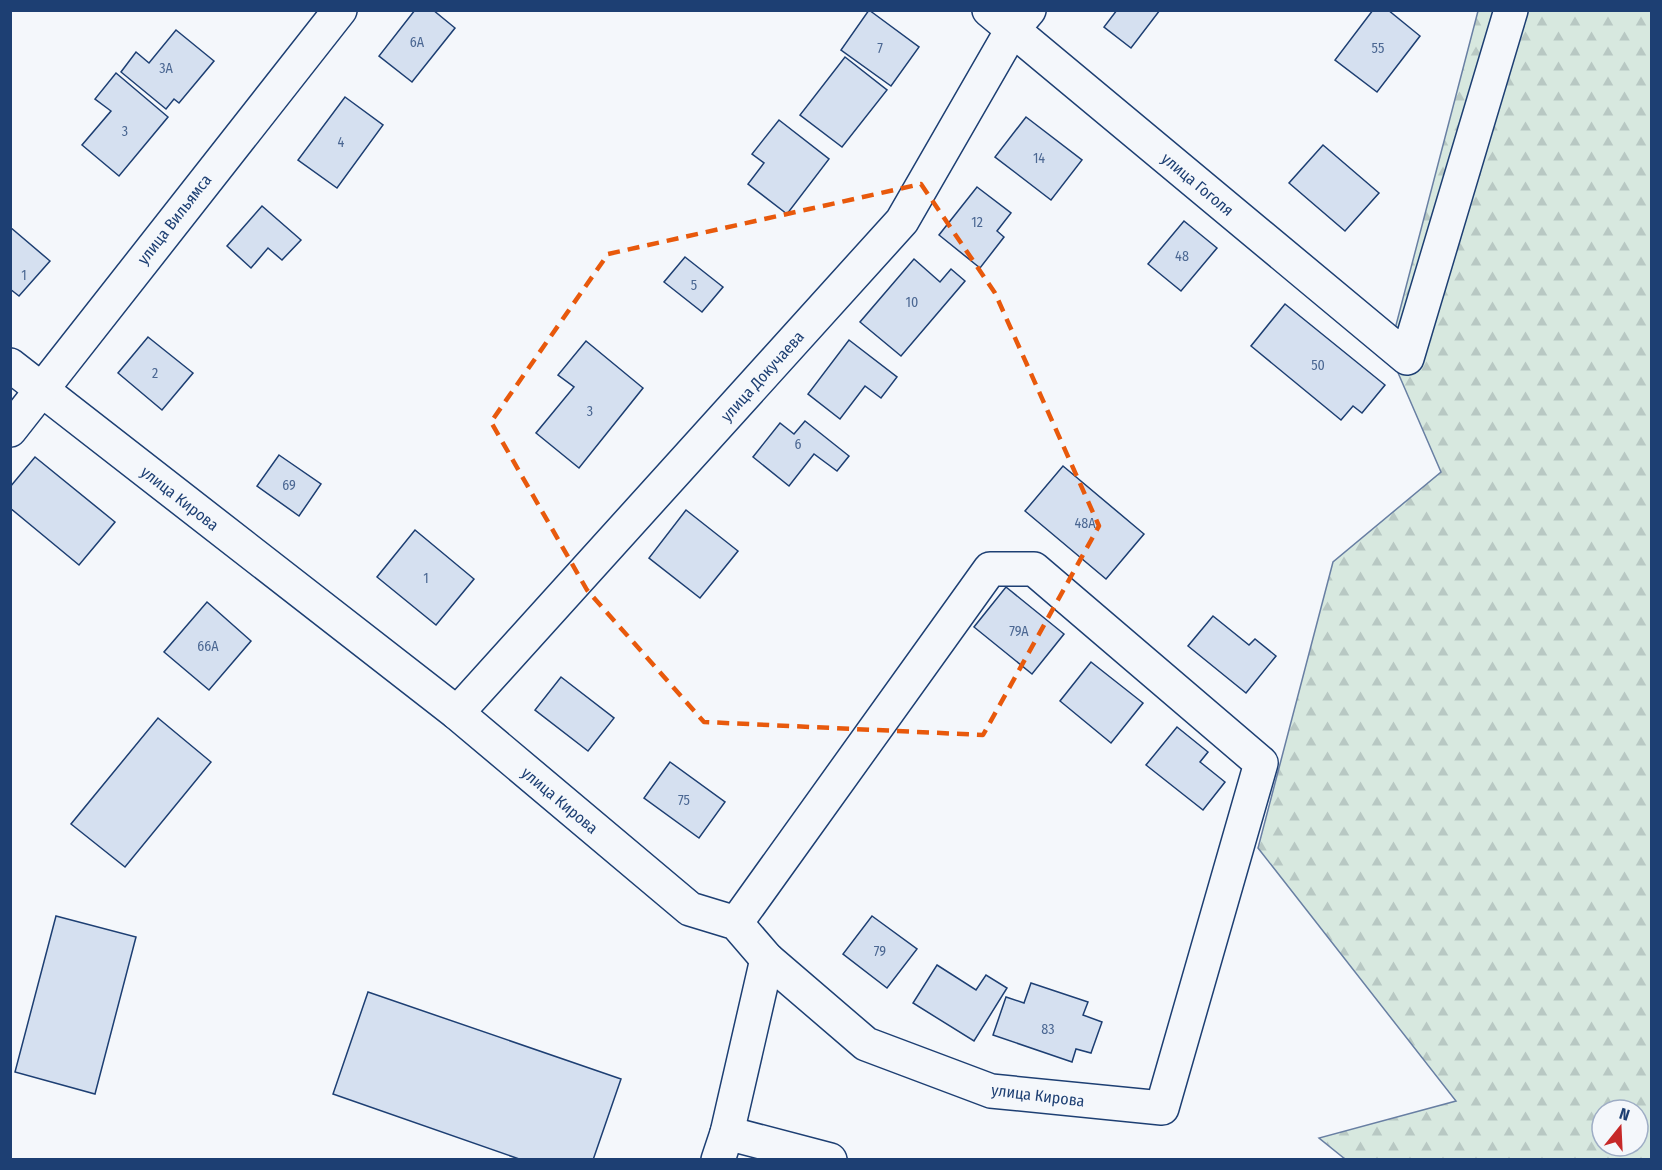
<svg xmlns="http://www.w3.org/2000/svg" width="1662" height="1170" viewBox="0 0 1662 1170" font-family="'Fira Sans Condensed',sans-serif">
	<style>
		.forest { fill: url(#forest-firs); stroke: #687fa3; stroke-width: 1.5; fill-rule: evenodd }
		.building { fill: #d5e0f0; stroke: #1d3f73; stroke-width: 1.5 }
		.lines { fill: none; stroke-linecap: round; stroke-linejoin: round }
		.minor-casing { stroke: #1d3f73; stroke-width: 36 }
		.minor { stroke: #f4f7fb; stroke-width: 33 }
		.marked { fill: none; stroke: #e8590c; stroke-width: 4.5; stroke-dasharray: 12 8; stroke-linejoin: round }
		.labels { text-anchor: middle; stroke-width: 4.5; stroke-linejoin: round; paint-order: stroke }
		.number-label { font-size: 14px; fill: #4b6792 }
		.street-label { font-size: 16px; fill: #1d3f73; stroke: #f4f7fb }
	</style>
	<defs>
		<pattern id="forest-firs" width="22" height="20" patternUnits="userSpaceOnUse" patternTransform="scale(1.5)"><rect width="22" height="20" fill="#d7e8df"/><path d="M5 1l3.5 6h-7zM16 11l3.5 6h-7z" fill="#b8c8c3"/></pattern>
	</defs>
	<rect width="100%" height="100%" fill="#f4f7fb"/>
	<path class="forest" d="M1478,11H1651V1159H1345L1319,1138L1456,1101L1258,848L1333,562L1441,472L1389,352ZM1602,1110H1638V1146H1602Z"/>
	<g class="building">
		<polygon points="415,10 433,10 455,28 412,82 379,56"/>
		<polygon points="869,10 919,47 891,86 841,50"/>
		<polygon points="1117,10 1160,10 1131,48 1104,27"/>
		<polygon points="1373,10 1388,10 1420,36 1377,92 1335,60"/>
		<polygon points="176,30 214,61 179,103 174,99 166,109 121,72 136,52 149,63"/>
		<polygon points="845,57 887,90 842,147 800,115"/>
		<polygon points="116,73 168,117 119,176 82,145 111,111 95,99"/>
		<polygon points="345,97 383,125 337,188 298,160"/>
		<polygon points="1026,117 1082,160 1051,200 995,157"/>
		<polygon points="779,120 829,159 787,214 748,184 764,163 752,154"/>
		<polygon points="1323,145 1379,193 1345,231 1289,183"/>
		<polygon points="977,187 1011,213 997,231 1004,237 980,268 939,235"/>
		<polygon points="262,206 301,240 282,260 268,248 251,268 227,246"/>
		<polygon points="1184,221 1217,248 1181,291 1148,264"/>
		<polygon points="10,227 50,261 19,296 10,289"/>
		<polygon points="685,257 723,287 702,312 664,282"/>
		<polygon points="914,259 940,282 951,269 965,281 901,356 860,322"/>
		<polygon points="1285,304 1385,385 1362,413 1353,406 1341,420 1251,346"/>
		<polygon points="148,337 193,373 162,410 118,373"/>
		<polygon points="849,340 897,377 881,398 865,386 840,419 808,394"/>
		<polygon points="586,341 643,388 579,468 536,433 574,387 558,375"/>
		<polygon points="805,421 849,456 837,471 814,454 789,486 753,457 780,423 794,434"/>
		<polygon points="279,455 321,484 299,516 257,486"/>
		<polygon points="35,457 115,522 79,565 10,508 10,487"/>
		<polygon points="1063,466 1144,534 1106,579 1025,511"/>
		<polygon points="686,510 738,551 700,598 649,558"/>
		<polygon points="415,530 474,579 436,625 377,577"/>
		<polygon points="1006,587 1064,634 1032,674 974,627"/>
		<polygon points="207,602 251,641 209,690 164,652"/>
		<polygon points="1213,616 1249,645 1255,639 1276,656 1246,693 1188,646"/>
		<polygon points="1091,662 1143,703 1111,743 1060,701"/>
		<polygon points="561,677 614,718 588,751 535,710"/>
		<polygon points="158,718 211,762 125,867 71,824"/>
		<polygon points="1177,727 1208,752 1200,762 1225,782 1203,810 1146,765"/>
		<polygon points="670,762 725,802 699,838 644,798"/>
		<polygon points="56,916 136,937 95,1094 15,1072"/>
		<polygon points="872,916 917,949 887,988 843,954"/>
		<polygon points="937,965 976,990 986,975 1007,988 974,1041 913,1003"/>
		<polygon points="1031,983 1088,1002 1083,1015 1102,1022 1091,1053 1076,1049 1072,1062 993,1035 1006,997 1024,1003"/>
		<polygon points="368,992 621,1079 593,1160 522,1160 333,1094"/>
	</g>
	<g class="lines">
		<g class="minor-casing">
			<g id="minor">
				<polyline points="989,10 1407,358 1511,10"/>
				<polyline points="10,365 457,713 690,909 736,923 767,959 866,1044 991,1091 1162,1108 1261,763 1034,569 990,569 736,923"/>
				<polyline points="10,430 340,10"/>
				<polyline points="457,713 902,221 1012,30 1029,10"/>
				<polyline points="727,1133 830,1160"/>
				<polyline points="718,1160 727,1133 767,959"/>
			</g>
		</g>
		<use href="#minor" class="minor"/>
	</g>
	<path class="marked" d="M921,184L995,293L1099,526L983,735L704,722L587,590L491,422L608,254Z"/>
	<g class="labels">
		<g class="number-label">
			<text x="417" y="47">6А</text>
			<text x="880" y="53">7</text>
			<text x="1378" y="53">55</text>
			<text x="166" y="73">3А</text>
			<text x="125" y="136">3</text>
			<text x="341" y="147">4</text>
			<text x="1039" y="163">14</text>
			<text x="977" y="227">12</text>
			<text x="1182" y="261">48</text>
			<text x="24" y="280">1</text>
			<text x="694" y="290">5</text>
			<text x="912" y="307">10</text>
			<text x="1318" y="370">50</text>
			<text x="155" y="378">2</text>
			<text x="590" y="416">3</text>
			<text x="798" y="449">6</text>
			<text x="289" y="490">69</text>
			<text x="1085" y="528">48А</text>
			<text x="426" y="583">1</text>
			<text x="1019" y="636">79А</text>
			<text x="208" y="651">66А</text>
			<text x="684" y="805">75</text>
			<text x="880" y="956">79</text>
			<text x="1048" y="1034">83</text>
		</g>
		<g class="street-label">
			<text transform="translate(1198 184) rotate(40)" y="6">улица Гоголя</text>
			<text transform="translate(174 219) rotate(-52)" y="6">улица Вильямса</text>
			<text transform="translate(762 376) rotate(-48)" y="6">улица Докучаева</text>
			<text transform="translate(180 498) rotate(38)" y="6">улица Кирова</text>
			<text transform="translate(560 800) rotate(40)" y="6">улица Кирова</text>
			<text transform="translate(1038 1095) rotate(7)" y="6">улица Кирова</text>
		</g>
	</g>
	<rect width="1662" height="1170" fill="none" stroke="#1d3f73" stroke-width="24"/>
	<g transform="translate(1620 1128) rotate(18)"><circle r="28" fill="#f4f7fb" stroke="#9eadc5" stroke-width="1.5"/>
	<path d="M0-4.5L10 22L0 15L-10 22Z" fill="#c62828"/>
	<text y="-9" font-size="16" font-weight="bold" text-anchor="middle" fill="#1d3f73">N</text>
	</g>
</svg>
